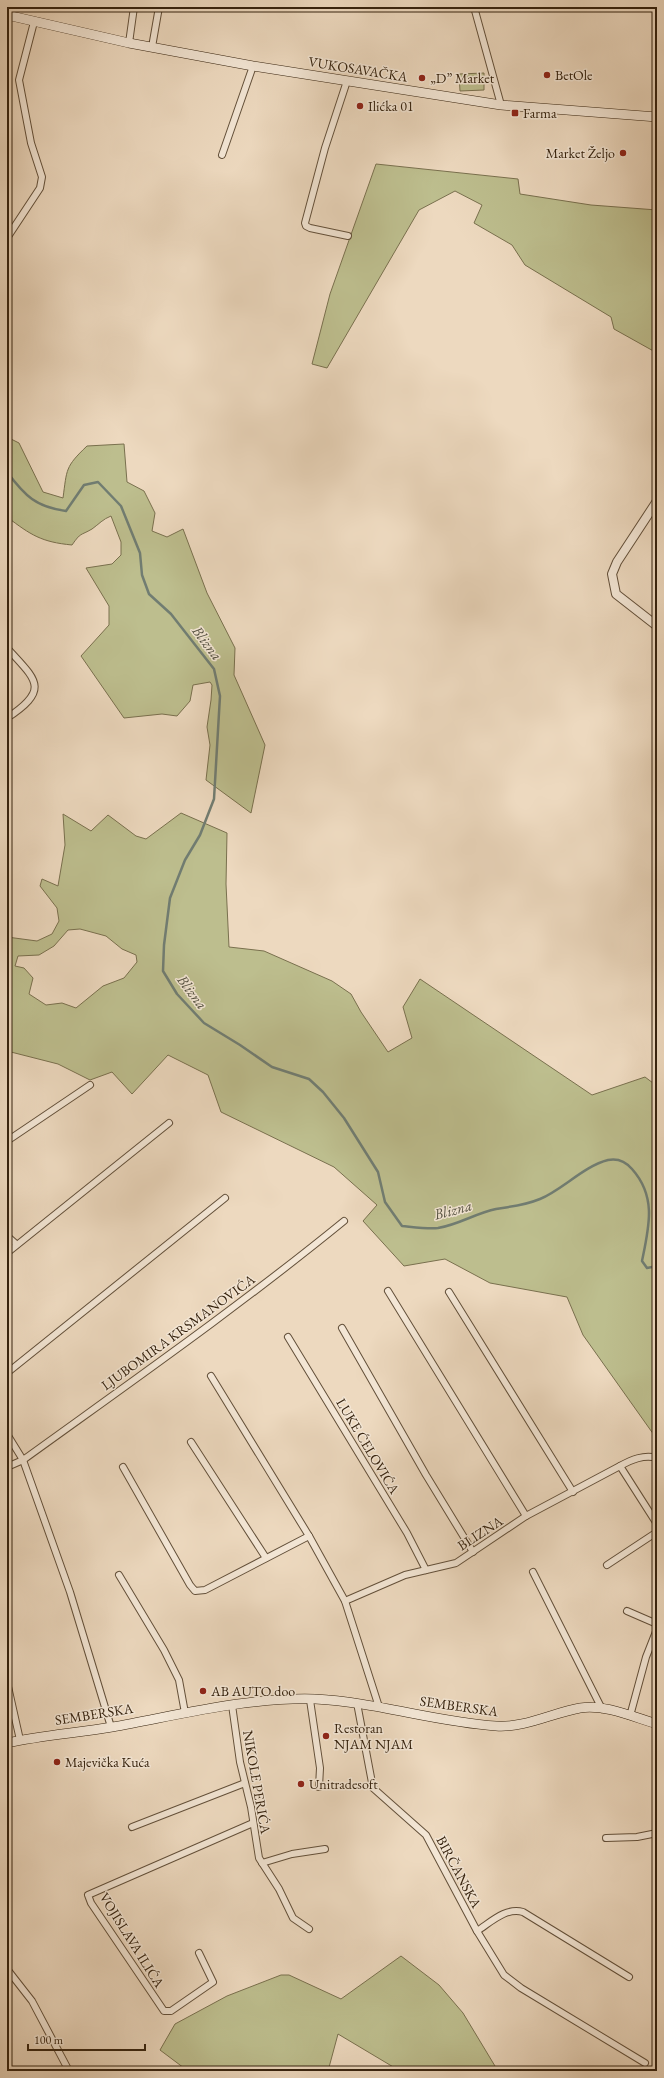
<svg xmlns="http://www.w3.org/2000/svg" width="664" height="2078" viewBox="0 0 664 2078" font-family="'EB Garamond',serif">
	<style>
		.green { fill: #bdbe8e; stroke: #79704e; fill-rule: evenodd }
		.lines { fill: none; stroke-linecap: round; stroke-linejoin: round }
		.stream { stroke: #717d72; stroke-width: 2.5 }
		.minor-casing { stroke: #63503a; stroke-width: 8 }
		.tertiary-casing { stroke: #63503a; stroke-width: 10 }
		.secondary-casing { stroke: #35220e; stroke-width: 10 }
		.minor { stroke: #f3e6d5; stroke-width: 6 }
		.tertiary { stroke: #f3e6d5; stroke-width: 8 }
		.secondary { stroke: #f3e6d5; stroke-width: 9 }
		.poi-dot { fill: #8f2418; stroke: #f3e6d5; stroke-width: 1.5 }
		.labels { text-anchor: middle; stroke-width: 3; stroke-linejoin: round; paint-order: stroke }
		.street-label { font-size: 14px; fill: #35220e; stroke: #f3e6d5 }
		.poi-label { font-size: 14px; fill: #35220e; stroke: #f3e6d5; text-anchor: start }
		.water-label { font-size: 15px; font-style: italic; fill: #535040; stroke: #f3e6d5 }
	</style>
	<rect width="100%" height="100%" fill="#edd9bf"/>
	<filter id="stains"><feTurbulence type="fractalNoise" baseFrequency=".005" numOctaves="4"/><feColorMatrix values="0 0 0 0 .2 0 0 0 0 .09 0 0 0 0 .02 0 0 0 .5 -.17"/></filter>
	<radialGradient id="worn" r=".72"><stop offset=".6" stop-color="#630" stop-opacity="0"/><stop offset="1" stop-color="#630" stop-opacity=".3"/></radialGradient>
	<g class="green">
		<polygon points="484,73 484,90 460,91 459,74"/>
		<polygon points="376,164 518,179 520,194 591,205 657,210 657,353 614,329 611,317 525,265 512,245 474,223 482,205 455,191 419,210 327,368 312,364 330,294"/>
		<path d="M7,437L19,443L43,492L63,498C67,469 65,467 87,446L124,444L127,482L144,491L155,513L152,531L167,537L183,529L207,593L235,648L234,675L265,745L251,813L206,780L210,745L207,727L211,700L212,685L210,682L193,685L190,701L177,716L162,714L124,718L81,656L109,625V606L86,568L112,564L121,555V542L111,516C103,519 99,524 92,529C80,536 81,532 72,545C41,542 31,535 7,517Z"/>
		<path d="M181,813L227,833L226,884L229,947L264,951L332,981L351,994L361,1012L388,1052L412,1038L403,1007L420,979L592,1095L645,1077L657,1086V1434L654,1435L583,1335L567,1297L490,1283L445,1259L404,1266L363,1221L377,1205L334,1167L221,1112L208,1075L168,1055L132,1094L112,1072L90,1080L58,1064L7,1051V937L37,941L52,934L59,921L57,908L40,886L42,879L58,886L65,845L63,814L91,831L108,815L136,836L146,839ZM80,929L106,936L122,949L136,955L137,962L124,978L103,986L76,1008L62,1003L46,1005L29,994L33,978L24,968L15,966L18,956L39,955L54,946L68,930Z"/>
		<polygon points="401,1956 439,1985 463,2013 498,2071 400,2071 338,2034 328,2071 188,2071 160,2050 175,2024 227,1996 281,1975 289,1975 341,1999"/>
	</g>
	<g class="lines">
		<path class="stream" d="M7,472C25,496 36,507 66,511L84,485L98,482L121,506L140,553L142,575L149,594L171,614L214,669L220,696L214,799L200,835L185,860L170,898L164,945L163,971L177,994L204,1023L240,1045L272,1067L309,1079L323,1092L344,1118L378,1172L385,1202L402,1226C413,1227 427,1229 438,1228C458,1225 476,1213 496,1209C513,1206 523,1206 540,1199C562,1190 584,1166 608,1160C618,1158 626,1162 632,1169C657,1197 649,1227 642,1261L647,1268L657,1266"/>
		<g class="minor-casing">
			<g id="minor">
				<polyline points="474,7 501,105"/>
				<polyline points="129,43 134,7"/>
				<polyline points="152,47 159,7"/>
				<polyline points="347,81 325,148 305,223 306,226 310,228 348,236"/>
				<polyline points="222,155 253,66"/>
				<polyline points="7,238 40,188 42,177 31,143 19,80 34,22"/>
				<path d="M7,648C36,680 51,689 7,718"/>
				<polyline points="7,1141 90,1085"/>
				<polyline points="7,1236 16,1244"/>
				<polyline points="7,1253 169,1123"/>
				<polyline points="388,1291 526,1516"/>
				<polyline points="449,1292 573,1492"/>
				<polyline points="342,1328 426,1475 473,1552"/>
				<polyline points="288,1337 407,1533 426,1570"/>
				<polyline points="7,1373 225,1198"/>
				<polyline points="211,1376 309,1536 345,1601 379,1707"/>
				<polyline points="7,1434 23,1460 70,1592 111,1727"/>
				<polyline points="191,1442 266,1558"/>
				<polyline points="620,1466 657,1524"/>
				<path d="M7,1467L23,1460C131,1382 241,1305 344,1221"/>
				<polyline points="123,1467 190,1585 195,1591 205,1590 309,1536"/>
				<polyline points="607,1565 657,1532"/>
				<polyline points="533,1572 602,1709"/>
				<polyline points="119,1575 164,1650 179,1680 185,1713"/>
				<path d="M345,1601L405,1575L456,1563L526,1516L620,1466C631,1460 644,1454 657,1458"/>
				<polyline points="627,1611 657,1624"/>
				<polyline points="7,1682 20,1740"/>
				<polyline points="310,1700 320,1768 319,1787"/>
				<polyline points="357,1703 373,1788 426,1835 477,1931 504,1975 521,1988 645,2063"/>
				<polyline points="232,1705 240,1762 251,1807 259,1858 279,1889 293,1918 309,1929"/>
				<polyline points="630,1716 646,1657 657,1629"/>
				<polyline points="132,1827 245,1783"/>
				<polyline points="606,1838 637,1837 657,1833"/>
				<polyline points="262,1863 292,1854 325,1849"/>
				<path d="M477,1931C491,1922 506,1907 523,1912L629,1977"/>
				<polyline points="199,1953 213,1982 171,2011 164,2011 91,1903 88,1895 253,1823"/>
				<polyline points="7,1969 32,2001 69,2071"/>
			</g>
		</g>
		<g class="tertiary-casing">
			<polyline id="tertiary" points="657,501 617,562 612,574 616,594 657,626"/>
		</g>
		<g class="secondary-casing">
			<g id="secondary">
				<polyline points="7,15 129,43 253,66 501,105 657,117"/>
				<path d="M7,1743C42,1735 77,1733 112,1727C179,1715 247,1697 315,1699C376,1702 435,1722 496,1726C525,1728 552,1713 580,1708C605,1704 633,1717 657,1724"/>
			</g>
		</g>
		<use href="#minor" class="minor"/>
		<use href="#tertiary" class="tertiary"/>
		<use href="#secondary" class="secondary"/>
	</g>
	<g class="poi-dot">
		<circle cx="547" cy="75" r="4"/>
		<circle cx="422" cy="78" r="4"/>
		<circle cx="360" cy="106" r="4"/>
		<rect x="511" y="109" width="8" height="8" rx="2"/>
		<circle cx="623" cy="153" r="4"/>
		<circle cx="203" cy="1691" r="4"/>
		<circle cx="326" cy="1736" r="4"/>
		<circle cx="57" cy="1762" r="4"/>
		<circle cx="301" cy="1784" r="4"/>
	</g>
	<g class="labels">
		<g class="street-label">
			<text transform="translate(358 69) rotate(9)" y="5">VUKOSAVAČKA</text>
			<text transform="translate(178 1332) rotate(-36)" y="5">LJUBOMIRA KRSMANOVIĆA</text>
			<text transform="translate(368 1446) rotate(59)" y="5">LUKE ĆELOVIĆA</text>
			<text transform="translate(480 1533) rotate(-33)" y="5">BLIZNA</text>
			<text transform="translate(459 1706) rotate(8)" y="5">SEMBERSKA</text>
			<text transform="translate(94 1714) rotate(-9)" y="5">SEMBERSKA</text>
			<text transform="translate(257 1782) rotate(80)" y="5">NIKOLE PERIĆA</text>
			<text transform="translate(459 1872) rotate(62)" y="5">BIRČANSKA</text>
			<text transform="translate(132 1940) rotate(58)" y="5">VOJISLAVA ILIĆA</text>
		</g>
		<g class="poi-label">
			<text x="555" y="80">BetOle</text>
			<text x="430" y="83">„D” Market</text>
			<text x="368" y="111">Ilićka 01</text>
			<text x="523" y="118">Farma</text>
			<text x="615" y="158" text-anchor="end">Market Željo</text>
			<text x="211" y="1696">AB AUTO doo</text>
			<text x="334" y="1733">Restoran<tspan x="334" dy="16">NJAM NJAM</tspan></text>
			<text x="65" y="1767">Majevička Kuća</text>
			<text x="309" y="1789">Unitradesoft</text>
		</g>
		<g class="water-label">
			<text transform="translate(207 643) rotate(53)" y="5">Blizna</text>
			<text transform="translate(192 992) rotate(53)" y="5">Blizna</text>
			<text transform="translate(453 1210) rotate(-15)" y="5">Blizna</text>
		</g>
	</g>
	<rect width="664" height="2078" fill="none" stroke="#edd9bf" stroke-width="24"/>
	<rect x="8" y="8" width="648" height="2062" fill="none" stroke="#35220e" stroke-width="2"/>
	<rect x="12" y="12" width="640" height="2054" fill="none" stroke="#35220e"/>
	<path d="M28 2044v6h117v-6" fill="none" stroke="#35220e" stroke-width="2"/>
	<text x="34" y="2044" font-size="12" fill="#35220e" stroke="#f3e6d5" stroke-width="3" paint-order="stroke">100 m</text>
	<rect width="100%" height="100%" filter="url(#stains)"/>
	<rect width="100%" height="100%" fill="url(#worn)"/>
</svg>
